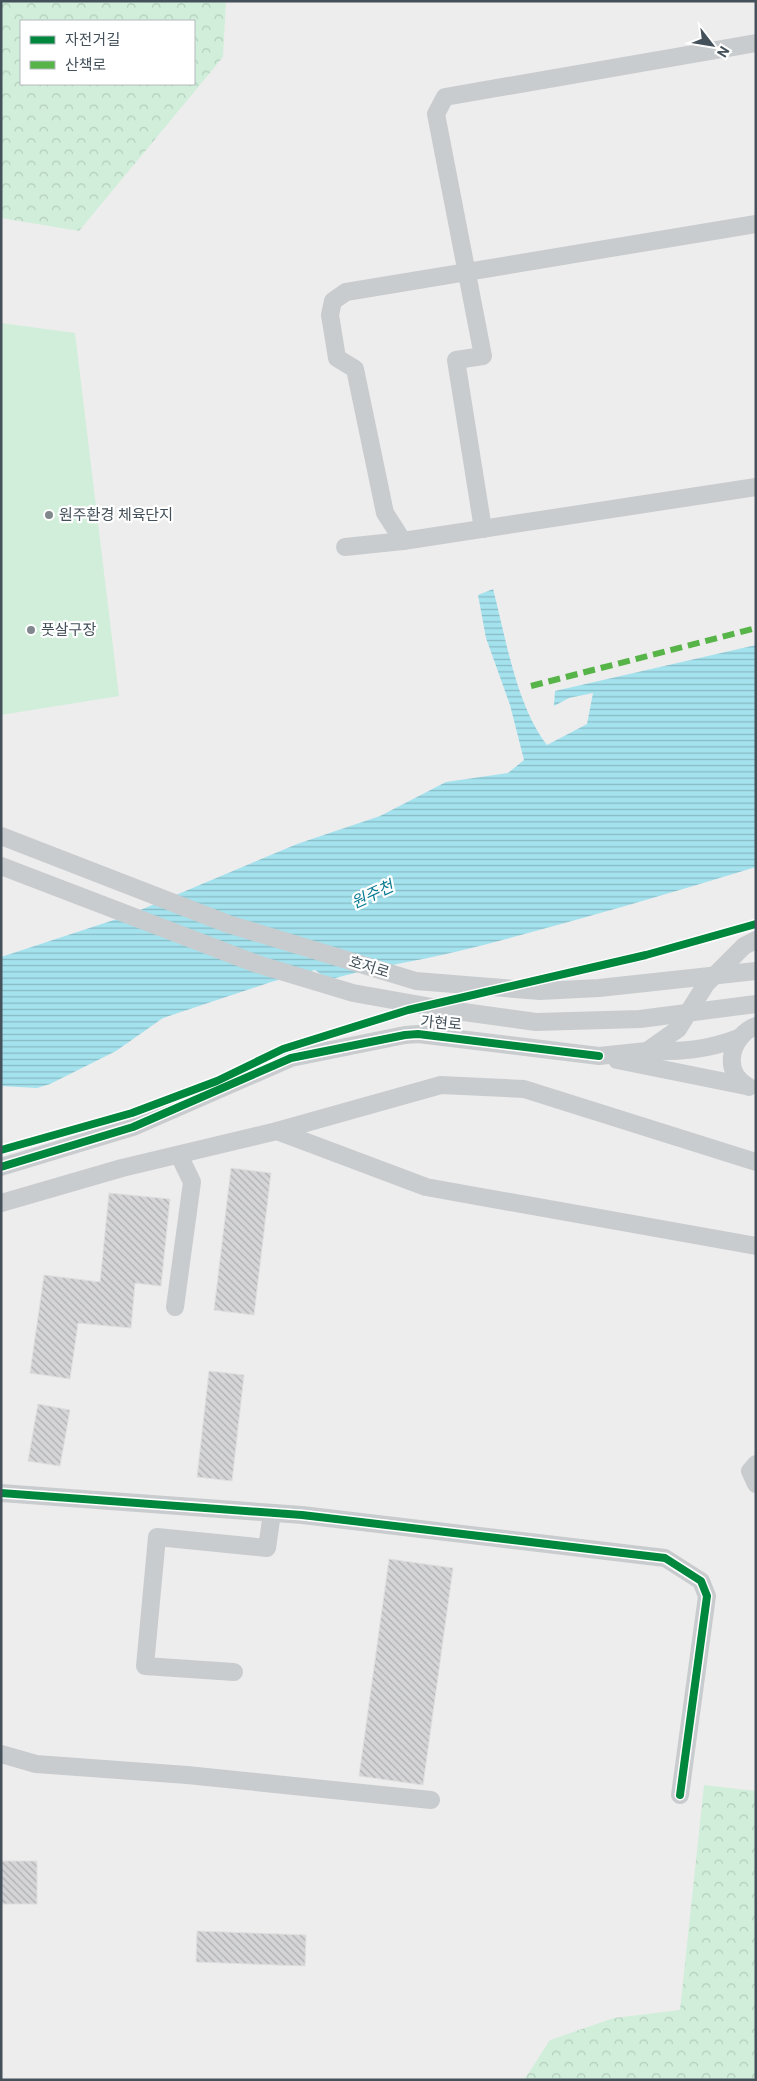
<svg xmlns="http://www.w3.org/2000/svg" width="757" height="2081" viewBox="0 0 757 2081" font-family="Roboto,'Noto Sans KR',sans-serif">
	<style>
		.grass { fill: #d0eeda }
		.forest { fill: url(#forest-crowns); fill-rule: evenodd }
		.water { fill: url(#water-rules) }
		.building { fill: url(#building-back-hatch); stroke: #dfdfe0 }
		.lines { fill: none; stroke-linecap: round; stroke-linejoin: round }
		.minor { stroke: #c9ccce; stroke-width: 18 }
		.minor-bridge { stroke: #c9ccce; stroke-width: 18 }
		.quiet { stroke: #57b448; stroke-width: 6; stroke-dasharray: 12 6; stroke-linecap: butt }
		.cycleway-casing { stroke: #fff; stroke-width: 11 }
		.cycleway { stroke: #00873e; stroke-width: 8 }
		.poi-dot { fill: #80888d; stroke: #fff; stroke-width: 2 }
		.labels { text-anchor: middle; stroke-width: 4.5; stroke-linejoin: round; paint-order: stroke }
		.poi-label { font-size: 15px; fill: #44515a; stroke: #fff; text-anchor: start }
		.street-label { font-size: 15px; fill: #44515a; stroke: #fff }
		.water-label { font-size: 16px; font-style: italic; fill: #0a7d92; stroke: #fff }
	</style>
	<defs>
		<pattern id="forest-crowns" width="20" height="18" patternUnits="userSpaceOnUse" patternTransform="scale(1.25)"><rect width="20" height="18" fill="#d0eeda"/><path d="M2 6a3 3 0 1 1 6 0M12 15a3 3 0 1 1 6 0" fill="none" stroke="#b4cebd"/></pattern>
		<pattern id="water-rules" width="6" height="5" patternUnits="userSpaceOnUse" patternTransform="scale(1.25)"><rect width="6" height="5" fill="#a4e2ee"/><path d="M0 2.5h6" fill="none" stroke="#87bac4"/></pattern>
		<pattern id="building-back-hatch" width="6" height="6" patternUnits="userSpaceOnUse" patternTransform="scale(1.25)"><rect width="6" height="6" fill="#d5d5d7"/><path d="M-1 5l2 2M0 0l6 6M5-1l2 2" fill="none" stroke="#aeafb1"/></pattern>
	</defs>
	<rect width="100%" height="100%" fill="#eeeded"/>
	<polygon class="grass" points="1,323 75,333 119,696 1,715"/>
	<g class="forest">
		<path d="M1,1H226L223,57L79,231L1,218ZM21,21H194V84H21Z"/>
		<polygon points="704,1785 756,1791 756,2080 524,2080 550,2040 614,2018 680,2010"/>
	</g>
	<path class="water" d="M493,589C506,638 516,705 547,745L587,724L593,693L569,698L554,706L555,691L756,645V867C657,897 559,926 459,951C416,962 371,967 329,980L315,970L271,982L163,1018L116,1051L50,1084L37,1088L1,1086V957L126,916L297,844L380,816L446,782L508,773L524,760L510,705L486,638L478,595Z"/>
	<g class="building">
		<polygon points="231,1168 271,1173 254,1315 214,1310"/>
		<polygon points="109,1193 170,1199 161,1286 135,1283 131,1328 78,1323 70,1379 30,1373 44,1275 100,1282"/>
		<polygon points="209,1371 244,1375 232,1481 197,1477"/>
		<polygon points="38,1404 70,1410 60,1466 28,1461"/>
		<polygon points="389,1559 453,1568 423,1785 359,1776"/>
		<rect x="1" y="1861" width="36" height="43"/>
		<polygon points="197,1931 306,1935 305,1966 196,1962"/>
	</g>
	<g class="lines">
		<g class="minor">
			<polyline points="756,224 346,292 333,301 330,315 337,358 355,369 385,513 403,541 756,487"/>
			<polyline points="483,529 456,360 483,356 436,114 445,97 756,43"/>
			<polyline points="345,547 403,541"/>
			<path d="M647,1051C680,1052 708,1050 738,1038"/>
			<polyline points="617,1060 746,1086"/>
			<path d="M749,1087C721,1073 730,1036 756,1026"/>
			<polyline points="277,1131 426,1187 756,1246"/>
			<polyline points="1,1167 133,1127 291,1058 405,1035 418,1034 599,1056 647,1051 678,1029 706,984 744,946 756,940"/>
			<polyline points="1,1203 122,1168 277,1131 441,1085 524,1089 756,1162"/>
			<polyline points="175,1307 192,1182 179,1155"/>
			<polyline points="756,1464 750,1471 756,1484"/>
			<polyline points="1,1493 302,1515 665,1558 701,1581 707,1596 680,1795"/>
			<polyline points="234,1672 145,1666 157,1537 267,1548 272,1513"/>
			<polyline points="1,1754 36,1764 187,1775 431,1800"/>
		</g>
		<g class="minor-bridge">
			<polyline points="1,836 228,924 416,981 540,991 599,988 756,971"/>
			<polyline points="1,866 257,964 353,993 449,1010 536,1022 640,1019 756,1004"/>
		</g>
		<polyline class="quiet" points="531,686 756,628"/>
		<g class="cycleway-casing">
			<g id="cycleway">
				<polyline points="1,1150 132,1113 217,1081 283,1049 408,1010 646,955 756,924"/>
				<polyline points="1,1167 133,1127 291,1058 405,1035 418,1034 599,1056"/>
				<polyline points="1,1493 302,1515 665,1558 701,1581 707,1596 680,1795"/>
			</g>
		</g>
		<use href="#cycleway" class="cycleway"/>
	</g>
	<g class="poi-dot">
		<circle cx="49" cy="515" r="5"/>
		<circle cx="31" cy="630" r="5"/>
	</g>
	<g class="labels">
		<g class="poi-label">
			<text x="59" y="520">원주환경 체육단지</text>
			<text x="41" y="635">풋살구장</text>
		</g>
		<g class="street-label">
			<text transform="translate(369 967) rotate(17)" y="5">호저로</text>
			<text transform="translate(441 1023) rotate(5)" y="5">가현로</text>
		</g>
		<g class="water-label">
			<text transform="translate(372 894) rotate(-25)" y="6">원주천</text>
		</g>
	</g>
	<rect width="757" height="2081" fill="none" stroke="#44515a" stroke-width="5"/>
	<rect x="20" y="20" width="175" height="65" fill="#ffffff" stroke="#b4b9bd"/>
	<rect x="30" y="36" width="25" height="8" fill="#00873e" stroke="#b4b9bd"/>
	<text x="65" y="45" font-size="15" fill="#44515a">자전거길</text>
	<rect x="30" y="61" width="25" height="8" fill="#57b448" stroke="#b4b9bd"/>
	<text x="65" y="70" font-size="15" fill="#44515a">산책로</text>
	<g transform="translate(712 45) rotate(121)" stroke="#ffffff" stroke-width="4" paint-order="stroke">
	<path d="M0-4L9 19L0 12L-9 19Z" fill="#44515a"/>
	<text y="-8" font-size="14" font-weight="bold" text-anchor="middle" fill="#44515a">N</text>
	</g>
</svg>
